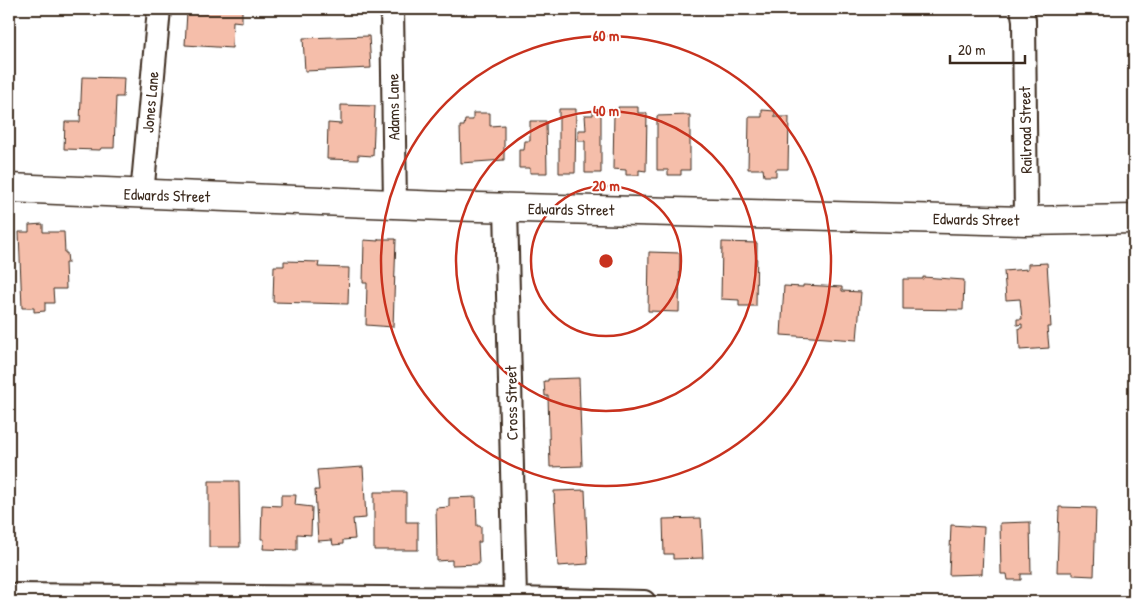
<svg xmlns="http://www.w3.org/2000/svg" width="1143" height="611" viewBox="0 0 1143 611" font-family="'Patrick Hand',sans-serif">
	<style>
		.building { fill: #f5beaa; stroke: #3b2a1e }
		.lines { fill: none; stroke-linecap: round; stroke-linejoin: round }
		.street-casing { stroke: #3b2a1e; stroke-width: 26 }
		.secondary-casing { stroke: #3b2a1e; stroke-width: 31 }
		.street { stroke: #fff; stroke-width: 22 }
		.secondary { stroke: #fff; stroke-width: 28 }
		.ring { fill: none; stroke: #c8321e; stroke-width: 2.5 }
		.labels { text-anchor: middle; stroke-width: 4; stroke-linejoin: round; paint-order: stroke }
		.street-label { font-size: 16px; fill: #3b2a1e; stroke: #fff }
		.centre { fill: #c8321e; stroke: #fff; stroke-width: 2.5 }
		.ring-label { font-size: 15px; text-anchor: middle; font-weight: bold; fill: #c8321e; stroke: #fff; stroke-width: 4; stroke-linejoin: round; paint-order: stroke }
	</style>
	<rect width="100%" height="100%" fill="#fff"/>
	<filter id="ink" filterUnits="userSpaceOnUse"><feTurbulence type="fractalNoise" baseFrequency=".02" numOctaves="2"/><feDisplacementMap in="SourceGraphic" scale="10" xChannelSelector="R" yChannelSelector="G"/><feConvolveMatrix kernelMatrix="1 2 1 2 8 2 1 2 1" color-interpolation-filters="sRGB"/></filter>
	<g filter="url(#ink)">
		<g class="building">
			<polygon points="208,9 242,9 242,22 233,21 232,48 185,45 187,12 208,13"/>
			<polygon points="369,36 371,68 305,71 303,38"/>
			<polygon points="82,77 124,78 123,97 116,97 114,148 101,148 100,150 64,149 65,122 80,122"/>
			<polygon points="341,105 375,106 373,156 358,155 358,160 327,159 328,123 341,124"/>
			<polygon points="618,107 638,107 638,113 647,113 646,171 639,170 639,175 626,175 626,170 613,169 614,113 618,114"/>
			<polygon points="559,109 576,109 575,173 559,173"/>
			<polygon points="762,110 775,111 775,117 789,117 788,169 776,169 776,176 764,176 763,169 748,169 749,117 762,117"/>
			<polygon points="593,111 600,111 601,115 601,173 585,173 585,141 578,141 578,130 586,130 585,115 593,115"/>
			<polygon points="473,113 490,113 490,126 504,125 504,160 461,163 460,126 464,126 465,120 473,120"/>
			<polygon points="690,115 690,170 681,170 681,175 668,175 668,170 657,170 657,116"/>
			<polygon points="530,121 546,121 547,173 530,173 530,168 519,168 519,150 524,150 525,141 530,141"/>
			<polygon points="43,224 43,232 64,232 65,253 67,253 68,263 65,263 66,289 53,289 54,303 45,303 45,311 34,312 34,308 22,308 19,232 29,232 29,225"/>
			<polygon points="378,239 396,239 393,327 366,325 367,283 363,283 364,240 378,241"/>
			<polygon points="722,242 757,243 756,306 739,306 739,300 721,299"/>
			<polygon points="649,252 680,253 679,312 648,311"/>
			<polygon points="284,261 319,262 318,267 349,268 348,304 273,302 274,266 284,266"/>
			<polygon points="1047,263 1051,327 1047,327 1049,348 1020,350 1019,328 1022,328 1022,324 1017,325 1017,319 1022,319 1020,299 1006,300 1004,271 1028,269 1028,264"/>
			<polygon points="923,277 964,280 963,310 903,309 903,279 923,279"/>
			<polygon points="803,285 842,287 842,291 861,292 857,340 781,335 784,286 803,287"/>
			<polygon points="579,378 582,466 550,467 548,396 545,396 544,381 548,381 548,379"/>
			<polygon points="363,467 366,518 353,519 355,539 343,540 343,544 333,545 332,540 318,541 315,490 319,490 317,470"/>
			<polygon points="209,481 239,481 240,547 209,547"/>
			<polygon points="585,490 588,564 558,566 554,491"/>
			<polygon points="374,492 406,492 406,522 418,522 418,550 374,550"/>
			<polygon points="281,495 296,495 295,505 312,507 311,535 297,534 297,550 263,549 264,539 261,539 262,505 281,506"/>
			<polygon points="476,497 477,526 481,526 481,542 478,542 479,564 452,565 452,560 437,561 436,508 449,507 449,498"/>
			<polygon points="1059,507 1096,508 1094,576 1073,575 1073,572 1057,572"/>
			<rect x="1130" y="517" width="4" height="58"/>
			<polygon points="701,518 703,558 673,559 673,554 664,554 663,519"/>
			<polygon points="1030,522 1031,574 1021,574 1021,580 1008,580 1007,574 1001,574 1000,523"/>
			<polygon points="951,525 984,527 982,574 949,575"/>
		</g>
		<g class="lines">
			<g class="street-casing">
				<g id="street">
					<polyline points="392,9 395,204"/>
					<polyline points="1022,9 1024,20 1026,221"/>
					<polyline points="142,195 159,9"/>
					<polyline points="506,207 515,599"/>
					<polyline points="9,595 515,599 644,602"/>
				</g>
			</g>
			<g class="secondary-casing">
				<polyline id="secondary" points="9,188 442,206 1026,221 1134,219"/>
			</g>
			<use href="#street" class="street"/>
			<use href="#secondary" class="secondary"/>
		</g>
	</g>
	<g class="ring">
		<circle cx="606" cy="261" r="75"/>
		<circle cx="606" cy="261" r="150"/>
		<circle cx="606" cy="261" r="225"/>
	</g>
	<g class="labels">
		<g class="street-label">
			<text transform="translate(150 102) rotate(-85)" y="6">Jones Lane</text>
			<text transform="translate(393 107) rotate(-91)" y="6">Adams Lane</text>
			<text transform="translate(1025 130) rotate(-91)" y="6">Railroad Street</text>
			<text transform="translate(167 195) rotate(2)" y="6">Edwards Street</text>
			<text transform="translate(571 209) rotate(1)" y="6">Edwards Street</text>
			<text transform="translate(976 219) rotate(1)" y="6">Edwards Street</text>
			<text transform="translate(511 403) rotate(-91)" y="6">Cross Street</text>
		</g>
	</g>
	<circle cx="606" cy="261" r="8" class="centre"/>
	<g class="ring-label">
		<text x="606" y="41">60 m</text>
		<text x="606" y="116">40 m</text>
		<text x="606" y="191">20 m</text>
	</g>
	<rect width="1143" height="611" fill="none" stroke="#fff" stroke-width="30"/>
	<rect x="15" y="15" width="1113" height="581" fill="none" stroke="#3b2a1e" stroke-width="2" filter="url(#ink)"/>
	<path d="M950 55v8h75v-8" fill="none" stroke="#3b2a1e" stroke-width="2.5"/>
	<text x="958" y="55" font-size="15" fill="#3b2a1e" stroke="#ffffff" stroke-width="4" paint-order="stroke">20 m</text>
</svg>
